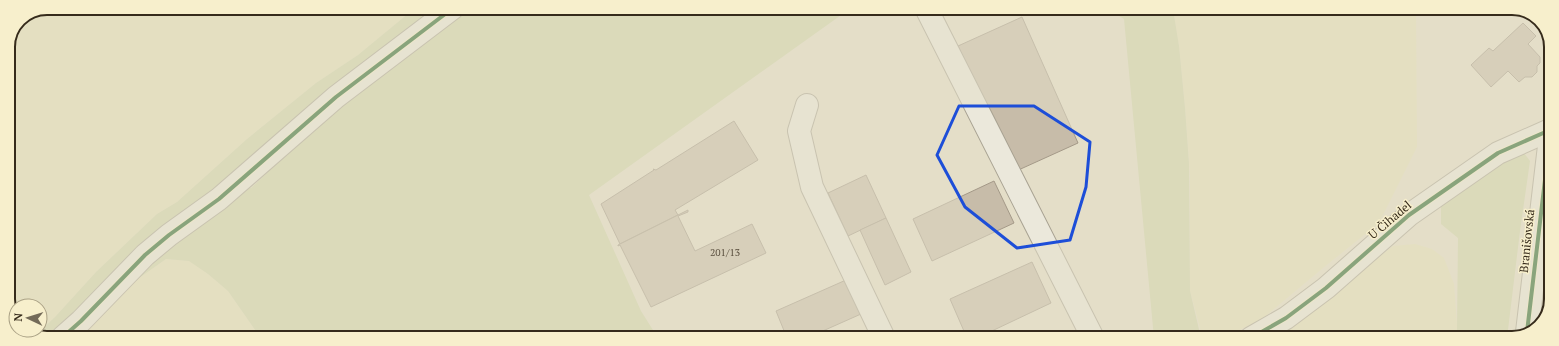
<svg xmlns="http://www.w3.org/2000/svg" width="1559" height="346" viewBox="0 0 1559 346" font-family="'PT Serif',serif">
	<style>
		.farmland { fill: #e5e0b8 }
		.green { fill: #d0d5a9 }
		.building { fill: #c7bca9; stroke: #a49988 }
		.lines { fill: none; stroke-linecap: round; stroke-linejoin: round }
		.minor-casing { stroke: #a8a292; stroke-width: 24 }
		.minor { stroke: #ebe8db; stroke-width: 22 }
		.cycleway-casing { stroke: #f7efcc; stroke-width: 6 }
		.cycleway { stroke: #1b5e20; stroke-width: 4 }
		.marked { fill: none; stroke: #1d4ed8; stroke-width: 3; stroke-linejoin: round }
		.labels { text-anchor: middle; stroke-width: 3; stroke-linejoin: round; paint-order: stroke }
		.number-label { font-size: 10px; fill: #5a4f3e }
		.street-label { font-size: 12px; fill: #362b1b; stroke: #f7efcc }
		.rim { fill: none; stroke: #362b1b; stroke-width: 2 }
	</style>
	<rect width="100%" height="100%" fill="#e4dec8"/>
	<g class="farmland">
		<polygon points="47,8 415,8 358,55 316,83 247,139 177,202 157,214 96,272 55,317 36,335 26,330 40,330 40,306 16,306 16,321 8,304 8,46 19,19"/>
		<polygon points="1173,9 1416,9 1417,147 1379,223 1323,268 1262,319 1223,338 1211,338 1201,332 1190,291 1190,175 1185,107 1179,46"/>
		<polygon points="1415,244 1432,249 1444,258 1454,284 1458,338 1277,338 1322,300 1393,246"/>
		<polygon points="166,259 190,261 208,274 228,291 260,337 72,337 115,295"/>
	</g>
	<g class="green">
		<polygon points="415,8 446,8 75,316 52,337 39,337 36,335 55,317 96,272 157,214 177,202 247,139 316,83 358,55"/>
		<polygon points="463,8 851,8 589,195 641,311 658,338 260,337 228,291 208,274 189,261 166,259 115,295 144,263 241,187 251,188 268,172 268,165"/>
		<polygon points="1108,9 1173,9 1179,46 1185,108 1189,164 1190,291 1201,338 1154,338 1124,19"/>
		<polygon points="1521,149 1530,161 1520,231 1507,338 1458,338 1457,329 1458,238 1441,224 1441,190"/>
	</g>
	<g class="building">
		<polygon points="1022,17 1078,143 1014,172 958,46"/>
		<polygon points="1523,23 1536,36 1528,44 1540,57 1540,63 1537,66 1537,72 1532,77 1525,77 1519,82 1508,71 1491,87 1471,65 1489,48 1493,51"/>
		<polygon points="734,121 758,160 675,210 678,215 620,244 601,204 654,170 653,169 656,170"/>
		<polygon points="866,175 886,218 848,236 828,193"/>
		<polygon points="994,181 1014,223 932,261 913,219"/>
		<polygon points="688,210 688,212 678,216 695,251 752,224 766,253 651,307 620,245 618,246 618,245"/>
		<polygon points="886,218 911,272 885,285 860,230"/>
		<polygon points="1032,262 1051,303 977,338 967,338 950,299"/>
		<polygon points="846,280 861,314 807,338 787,338 776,311"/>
	</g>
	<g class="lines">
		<g class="minor-casing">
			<g id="minor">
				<polyline points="926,8 1093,338"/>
				<polyline points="807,105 799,131 812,187 884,338"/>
				<polyline points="1527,332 1551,129"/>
				<polyline points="63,337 81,321 145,255 169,235 219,199 336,97 453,8"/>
				<polyline points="1251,338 1286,318 1326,288 1409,215 1498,153 1550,130"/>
			</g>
		</g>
		<use href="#minor" class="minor"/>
		<g class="cycleway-casing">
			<g id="cycleway">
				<polyline points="1527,332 1551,129"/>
				<polyline points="63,337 81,321 145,255 169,235 219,199 336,97 453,8"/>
				<polyline points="1251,338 1286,318 1326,288 1409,215 1498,153 1550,130"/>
			</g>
		</g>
		<use href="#cycleway" class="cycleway"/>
	</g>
	<path d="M0 0H1559V346H0ZM959,106H1034L1090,142L1086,187L1070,240L1017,248L965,207L937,155Z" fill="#e4dec8" fill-opacity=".55" fill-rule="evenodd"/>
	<path class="marked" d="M959,106H1034L1090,142L1086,187L1070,240L1017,248L965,207L937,155Z"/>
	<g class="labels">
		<g class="number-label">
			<text x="725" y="256">201/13</text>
		</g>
		<g class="street-label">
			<text transform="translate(1390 220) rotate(-40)" y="4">U Čihadel</text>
			<text transform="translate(1527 241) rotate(-84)" y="4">Branišovská</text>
		</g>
	</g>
	<path d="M0 0H1559V346H0ZM47 15H1512A32 32 0 0 1 1544 47V299A32 32 0 0 1 1512 331H47A32 32 0 0 1 15 299V47A32 32 0 0 1 47 15Z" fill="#f7efcc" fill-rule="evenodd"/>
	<path class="rim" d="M47 15H1512A32 32 0 0 1 1544 47V299A32 32 0 0 1 1512 331H47A32 32 0 0 1 15 299V47A32 32 0 0 1 47 15Z"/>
	<g transform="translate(28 318) rotate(274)"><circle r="19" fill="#f7efcc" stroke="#aaa185"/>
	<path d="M0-3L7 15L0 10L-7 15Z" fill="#736a58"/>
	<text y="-6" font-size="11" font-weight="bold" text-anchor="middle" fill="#362b1b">N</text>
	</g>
</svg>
